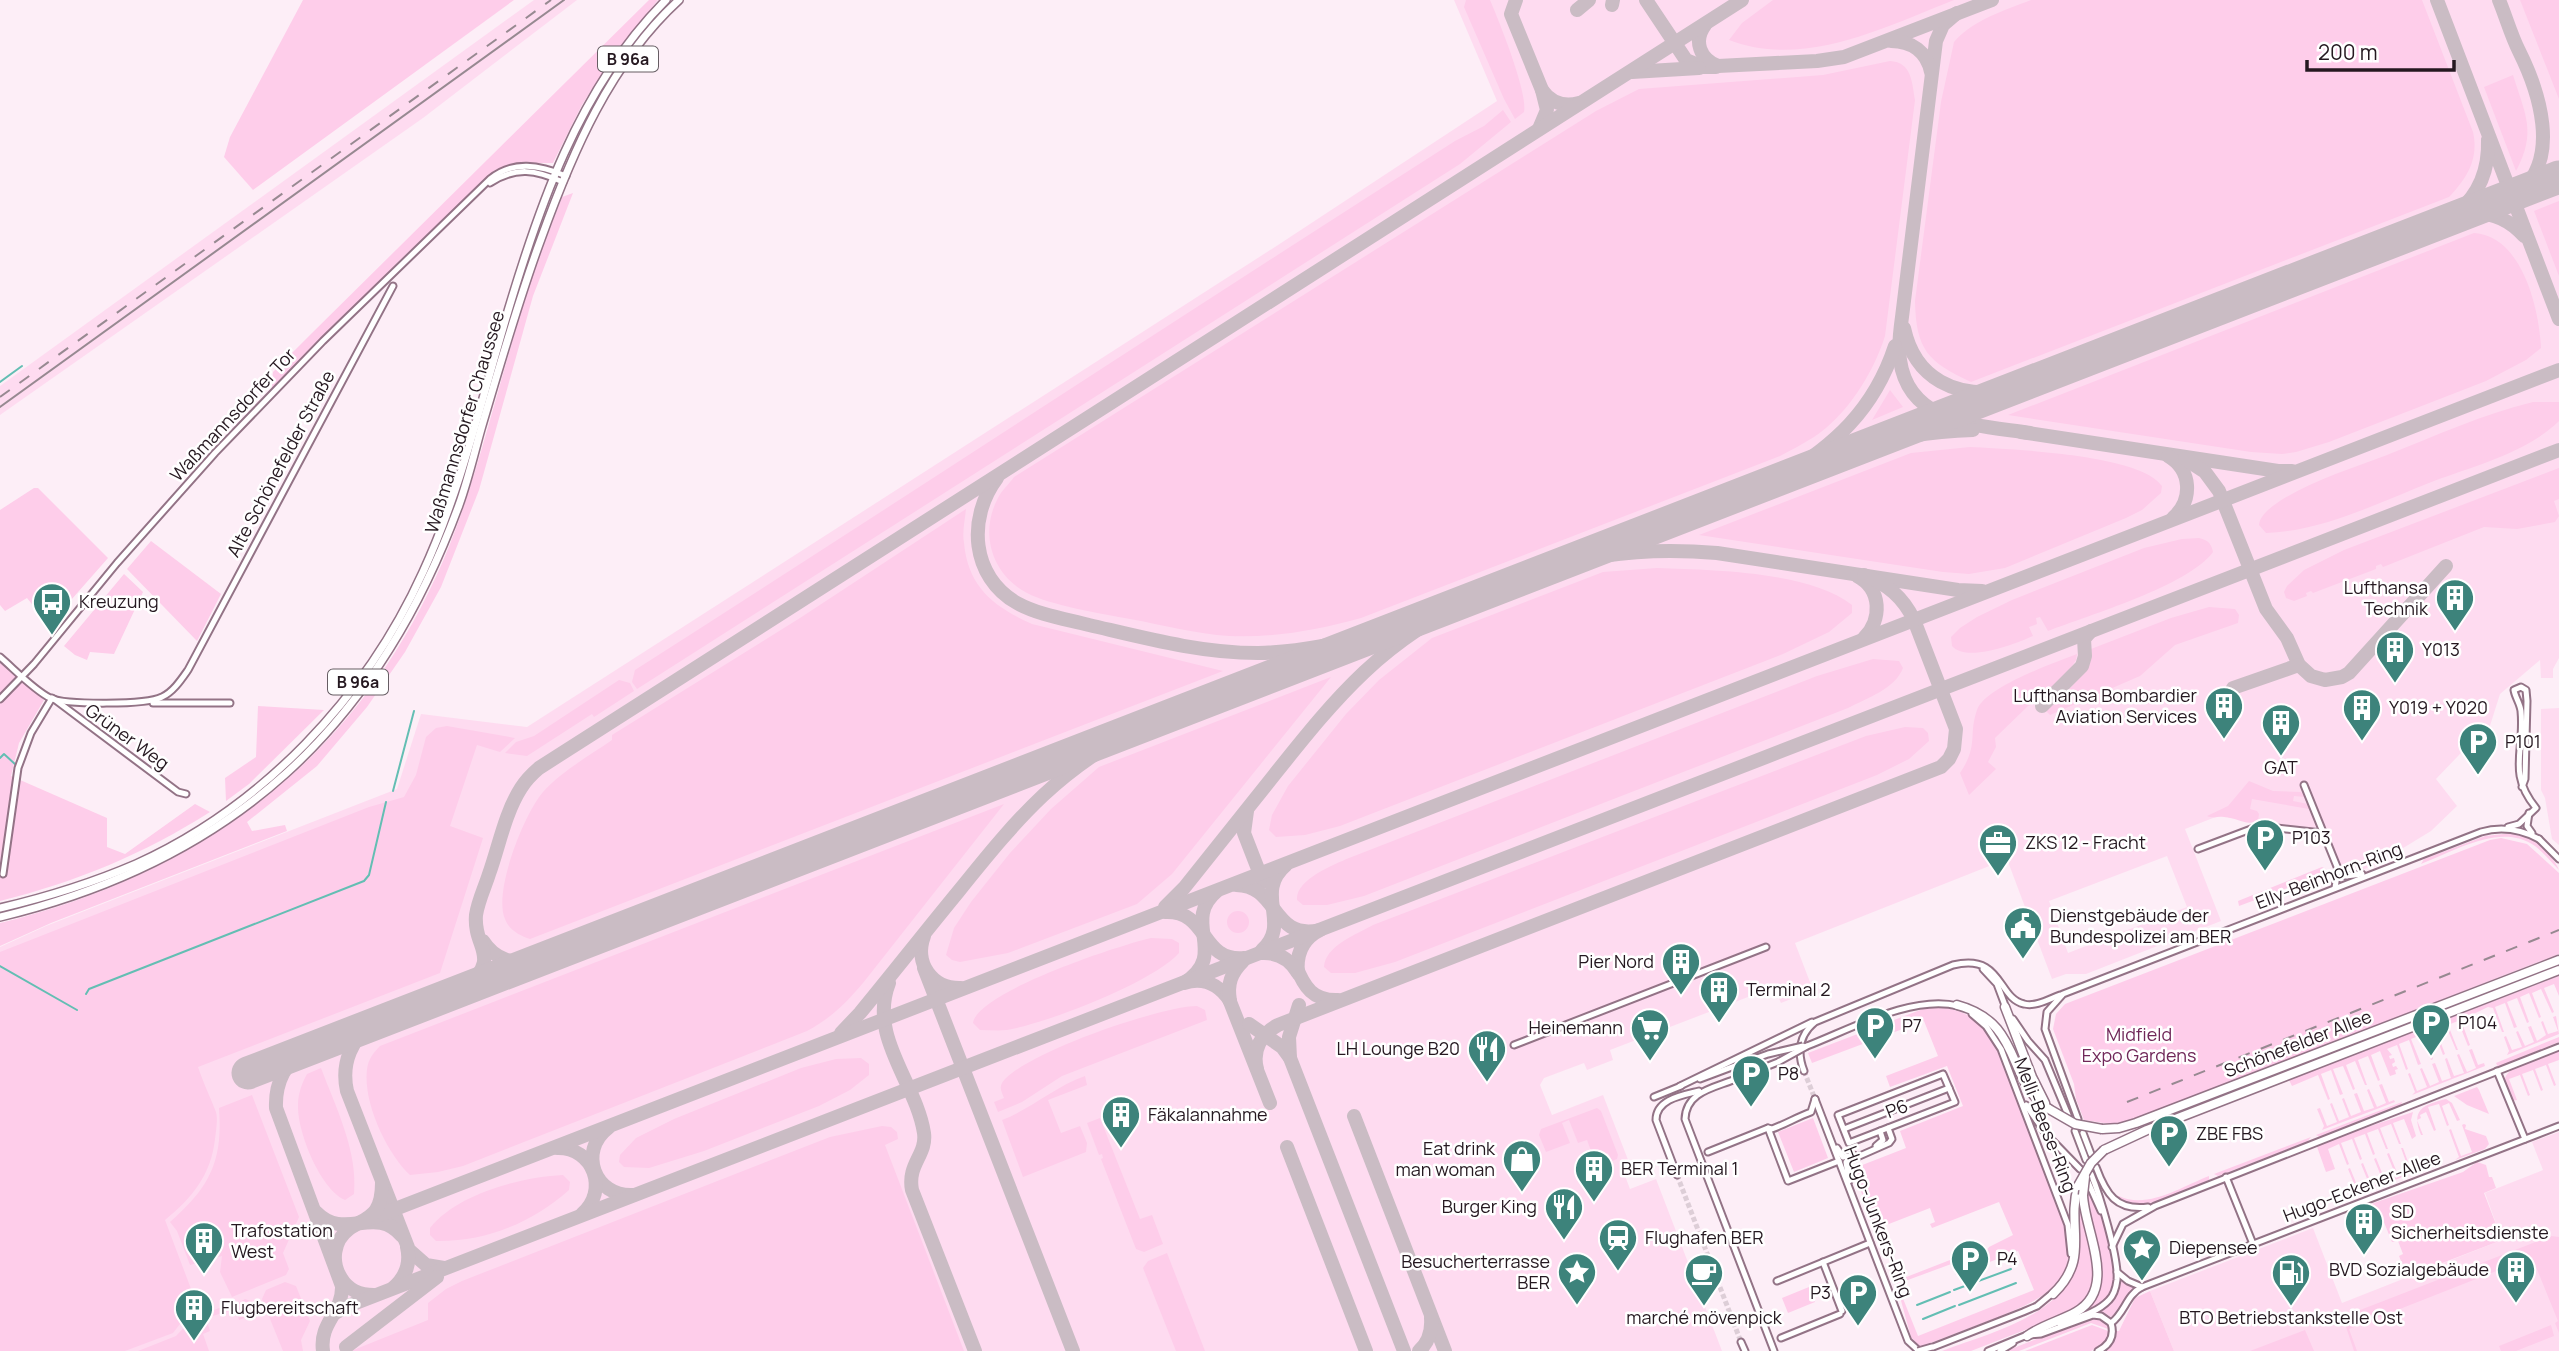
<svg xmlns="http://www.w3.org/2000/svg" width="2559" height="1351" viewBox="0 0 2559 1351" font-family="Manrope,sans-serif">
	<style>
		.built { fill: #fedbf0; fill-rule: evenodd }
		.green { fill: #fecdea }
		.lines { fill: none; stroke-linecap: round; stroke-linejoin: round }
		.stream { stroke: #63beb3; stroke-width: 2 }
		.taxiway { stroke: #cabcc4; stroke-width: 14 }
		.runway { stroke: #cabcc4; stroke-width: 33 }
		.minor-tunnel { stroke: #ddced7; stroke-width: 5; stroke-dasharray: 5 2.5; stroke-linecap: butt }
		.minor-casing { stroke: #937386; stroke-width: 9 }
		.major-casing { stroke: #937386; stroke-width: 10 }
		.highway-casing { stroke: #937386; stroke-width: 11 }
		.minor { stroke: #fff; stroke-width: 5 }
		.major { stroke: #fff; stroke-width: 7 }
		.highway { stroke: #fff; stroke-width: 8 }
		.tram { stroke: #978991; stroke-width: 2 }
		.rail { stroke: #978991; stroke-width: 2; stroke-dasharray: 12 12; stroke-linecap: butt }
		.minor-bridge-casing { stroke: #937386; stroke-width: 9; stroke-linecap: butt }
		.highway-bridge-casing { stroke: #937386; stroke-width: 11; stroke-linecap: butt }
		.minor-bridge { stroke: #fff; stroke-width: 5 }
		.highway-bridge { stroke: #fff; stroke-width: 8 }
		.labels { text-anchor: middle; stroke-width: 5; stroke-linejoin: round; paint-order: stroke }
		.shield { fill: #fff; stroke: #665d63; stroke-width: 2 }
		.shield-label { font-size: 16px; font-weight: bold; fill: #251820 }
		.street-label { font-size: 18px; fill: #251820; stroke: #fff }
		.poi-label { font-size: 18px; fill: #251820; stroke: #fff; text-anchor: start }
		.park-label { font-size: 18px; fill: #702759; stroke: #fff }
	</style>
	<rect width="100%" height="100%" fill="#fdeef7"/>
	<g class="built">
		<polygon points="534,0 577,0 423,118 0,415 0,386"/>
		<path d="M1454,0H2559V658L2553,669V678H2541L2540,660L2500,694L2488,732H2481L2436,779L2457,806L2431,831L2377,864L2357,872L2350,873L2341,866L2326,832L2221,816L2213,818L2185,829L2221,921L2086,974H2066L2052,979L2007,859L1795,943L1813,990L1781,1003L1774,987L1610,1050L1613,1060L1587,1070L1584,1063L1544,1078L1540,1085L1552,1115L1603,1095L1630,1165L1622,1168L1630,1189L1656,1179L1722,1351H0V947L46,926L397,789L421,714L527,727L1278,245L1497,101ZM2167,856L2187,907L2068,953L2049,901Z"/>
		<polygon points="2559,708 2559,845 2552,839 2545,798 2541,790 2541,709"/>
		<polygon points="2559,1132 2559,1351 2174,1351 2150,1291 2313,1228 2342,1303 2502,1240 2485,1193 2543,1170 2532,1142"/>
	</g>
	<g class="green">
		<polygon points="303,0 514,0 253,190 224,157 230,137"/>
		<polygon points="649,0 658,0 613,56 582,105 553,163 515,163 495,170 401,259 272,388 273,372 311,334"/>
		<path d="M1466,0H1490C1499,21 1528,93 1524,112L1515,119L1504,99L1464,7Z"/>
		<path d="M1773,0H1954C1885,27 1804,69 1729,40L1742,23Z"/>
		<path d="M2031,0H2422L2473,132C2479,159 2467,178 2449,197L1971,382C1928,362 1916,350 1915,301L1941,102L1954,42C1973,20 2005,10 2031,0Z"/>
		<polygon points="2520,0 2559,0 2559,99"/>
		<path d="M1890,61C1912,62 1912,83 1915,100L1885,336C1873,374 1847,415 1814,437C1803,444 1791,450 1780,456L1361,618C1318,630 1274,638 1229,636C1196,634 1163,625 1130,619C1103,614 1049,605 1027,593C992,575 979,533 998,498C1001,491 1009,484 1014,477L1596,111L1639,89L1823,75Z"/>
		<path d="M2513,75C2525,114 2537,132 2516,171L2484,87Z"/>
		<path d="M1503,110L1511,122L1460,164L637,689L632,682L635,670C909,495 1181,316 1455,141L1484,126Z"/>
		<path d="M573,193L533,296L479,490L441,587L405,652L367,707L317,766L247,822L252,831L285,825L287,831L51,923L0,946V923C211,871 368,749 450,544C485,454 504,358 536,266C544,243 553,220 562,197Z"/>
		<polygon points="2559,201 2559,276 2534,211"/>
		<path d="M2474,233C2522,236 2539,308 2541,348L2526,360L2486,381L2329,442L2296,452L2282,454L2251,452L2008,415Z"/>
		<polygon points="1890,390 1903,407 1872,420"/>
		<path d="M2533,402H2559V421C2526,453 2476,465 2434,481C2380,502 2324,531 2266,533L2259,525C2260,514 2274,505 2283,499C2315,480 2352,468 2387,455C2435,436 2483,414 2533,402Z"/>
		<path d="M1970,447C2008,449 2141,454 2162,486L2161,493L2142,510L2126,518L2005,568L1969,574L1943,572L1699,535L1911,453Z"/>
		<polygon points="2559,468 2559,499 2554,501 2559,516 2555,522 2517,529 2484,527 2383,567 2381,564 2376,566 2376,569 2313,593 2311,591 2306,593 2307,596 2294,601 2286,598 2284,592 2287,586 2304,570 2344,550"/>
		<polygon points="34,488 38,488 108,558 49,625 27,598 5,611 0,605 0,510"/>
		<path d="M966,509C965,520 962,532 964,543C968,587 994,607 1032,624L1223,671L530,939C520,936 509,930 505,919C493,892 524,814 543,792C562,771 589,756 612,740V735L800,618Z"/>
		<path d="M2199,538C2207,540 2211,542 2213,552C2188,586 2089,615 2048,631L2040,617L2036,618L2037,624L2029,627L2033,636C2015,644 1967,663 1952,646L1951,637L1960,628L1977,617L2012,600L2144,548L2182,539Z"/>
		<polygon points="151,541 221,594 197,641 127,569"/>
		<path d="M1657,568C1711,570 1809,571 1852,605V613L1829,632L1783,654L1340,826L1305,835L1276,837L1269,830L1272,815L1288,786L1346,714L1379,680L1432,638L1603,572Z"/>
		<polygon points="124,574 143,592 114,654 90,652 87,660 75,655 64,646"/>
		<path d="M2209,607L2235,609L2239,615L2238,623L2175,645L2140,676L2050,715L2046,711C2064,693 2090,675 2091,649L2171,618Z"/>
		<path d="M2077,654L2076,660L2068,672L2038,702L2028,706L1995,738L1996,747L1988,762L1996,769L1969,795L1960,773C1979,745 1968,736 1977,710C1985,687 2054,663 2077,654Z"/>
		<path d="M1873,659L1899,661L1903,668C1895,689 1867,698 1848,708L1364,896L1327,905H1303L1297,900C1295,880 1333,865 1349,858L1817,676Z"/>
		<path d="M0,661L44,700L19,743L11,776L107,818V847L125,854L195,804L210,812C144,854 76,882 0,901Z"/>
		<polygon points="1331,677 1172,874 1137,904 1008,953 960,962 952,960 946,955 954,928 971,902 1010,853 1051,809 1099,767"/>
		<polygon points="619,680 630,683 634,691 594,717 592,714 527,756 505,753 516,742 534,736"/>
		<polygon points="258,706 324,710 249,784 226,801 225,778 256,757"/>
		<path d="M447,726L515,738L500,752L477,745L450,826L483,838L440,973L198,1067C203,1082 211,1099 216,1112C218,1119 216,1131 215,1139C211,1175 192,1198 165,1220L199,1310L187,1315L173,1333L125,1351H0V952L369,807L404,797L416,775L426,737L436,728Z"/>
		<path d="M1905,727L1923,728L1928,733L1929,741L1909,759L1877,775L1395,962L1355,973H1331L1324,967C1325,946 1357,934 1373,925L1866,736Z"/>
		<path d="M2249,781L2273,791L2301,792L2305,797L2294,796L2293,801L2308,804L2309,809L2252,799L2250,809L2257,811L2259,814L2258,821C2245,826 2238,818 2224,817C2217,816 2214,819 2207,816L2228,806Z"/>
		<path d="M1004,804L863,983C846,1003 831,1018 807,1031L463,1166L438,1172L410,1175C386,1153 360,1097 368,1064C370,1057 375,1051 380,1046Z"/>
		<path d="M2512,833C2534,837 2550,850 2559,870C2551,862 2544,853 2535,846C2501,822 2455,851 2421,864L2424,859L2485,836Z"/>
		<polygon points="2501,838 2527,844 2559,873 2559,954 2130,1121 2110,1124 2084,1120 2076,1099 2074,1084 2053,1029 2056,1014 2065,1004 2490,840"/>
		<polygon points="2322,867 2326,869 2325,874 2239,906 2238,901"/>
		<circle cx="1238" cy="922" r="11"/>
		<path d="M1151,938L1172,939L1179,943V953C1152,983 1047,1023 1007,1030C998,1031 989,1030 980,1030L973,1023C977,992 1120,945 1151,938Z"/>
		<polygon points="2559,976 2559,996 2554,984 2544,988 2554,1012 2552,1013 2541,989 2532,993 2541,1017 2539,1018 2529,993 2520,997 2529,1022 2527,1023 2517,998 2507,1002 2517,1027 2514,1028 2505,1003 2495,1007 2504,1032 2502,1032 2493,1008 2488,1007 2461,1020 2470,1045 2468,1046 2458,1021 2448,1025 2458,1050 2456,1050 2446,1026 2436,1030 2445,1054 2443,1055 2434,1031 2424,1034 2433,1059 2431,1060 2421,1035 2411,1039 2421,1064 2418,1065 2409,1040 2399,1044 2408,1069 2406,1070 2397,1045 2387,1049 2392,1055 2389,1056 2390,1059 2394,1058 2395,1062 2392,1064 2393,1067 2396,1066 2398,1069 2395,1070 2396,1074 2390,1076 2380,1051 2371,1055 2380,1080 2378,1081 2368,1056 2358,1060 2367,1085 2365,1085 2355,1061 2346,1065 2355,1089 2353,1090 2343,1066 2333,1069 2343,1094 2340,1095 2331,1070 2321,1074 2330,1099 2328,1100 2318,1075 2292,1086 2289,1080"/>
		<path d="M1197,1006L1205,1010L1207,1020L1062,1076L1022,1102L998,1112L994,1102L1004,1098C1002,1093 999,1088 1002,1083C1021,1054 1161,1006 1197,1006Z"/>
		<path d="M1928,1007C1957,1006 1978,1016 1995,1040L2066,1226C2081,1285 2037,1302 1991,1320C1967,1329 1944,1338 1920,1347L1911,1337L1900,1297L1902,1296L1918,1336L2034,1290L2018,1251L1956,1275L1954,1270L1980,1260L1989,1247L2013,1235L1999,1202L1932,1228L1930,1224L1935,1222L1930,1208L1876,1229L1852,1169L1906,1148L1900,1131L1963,1106L1947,1066L1890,1087L1886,1076L1938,1056L1924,1021L1812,1063L1808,1053Z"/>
		<polygon points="2556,1016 2559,1034 2507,1055 2509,1051 2504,1037 2506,1036 2512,1050 2522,1047 2516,1032 2518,1031 2525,1046 2534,1042 2528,1027 2531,1026 2537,1041 2546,1035 2541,1022 2543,1021 2548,1034 2558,1031 2553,1017"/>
		<polygon points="2559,1037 2559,1042 2498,1067 2496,1063"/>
		<polygon points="2472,1049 2478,1065 2484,1063 2485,1066 2412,1095 2415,1092 2408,1074 2410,1073 2417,1091 2427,1087 2420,1069 2422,1068 2430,1086 2439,1082 2432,1064 2435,1063 2442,1081 2451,1078 2445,1059 2447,1058 2454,1076 2464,1073 2457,1055 2459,1054 2467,1072 2476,1068 2469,1050"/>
		<path d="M2559,1051V1060L2548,1064L2556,1085L2554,1086L2546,1065L2535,1069L2543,1090L2541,1091L2533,1070L2522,1074L2530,1095L2528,1096L2520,1075L2509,1079L2517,1100L2512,1101C2509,1094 2504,1086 2505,1079C2507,1065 2547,1055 2559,1051Z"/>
		<polygon points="861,1058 869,1064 869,1075 850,1090 819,1106 704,1151 649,1168 624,1167 619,1162 620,1155 636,1138 674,1119 801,1068 836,1059"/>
		<path d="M321,1068C336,1108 358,1151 354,1194L345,1200C320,1189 297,1131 298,1105C298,1094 302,1083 307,1074Z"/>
		<path d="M1085,1076L1087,1085L1048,1100L1061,1133L1080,1126L1087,1143L1086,1152L1023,1177L1002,1120C1031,1109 1054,1087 1085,1076Z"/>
		<polygon points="2382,1084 2389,1102 2394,1100 2395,1102 2322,1130 2324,1126 2317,1109 2320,1108 2327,1126 2337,1122 2330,1104 2332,1103 2339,1121 2349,1117 2342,1099 2344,1098 2351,1116 2361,1112 2354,1094 2357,1093 2364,1111 2374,1108 2367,1090 2369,1089 2377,1107 2386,1103 2379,1085"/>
		<polygon points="2477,1087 2479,1090 2489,1114 2467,1105 2454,1096"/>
		<path d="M252,1095L299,1217L283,1253L289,1269L286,1275L232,1297L220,1272L222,1256L190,1265L177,1231L170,1222C210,1187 223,1161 219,1108Z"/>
		<path d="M2446,1099L2452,1103L2460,1120L2457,1121L2449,1103L2442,1106L2449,1125L2447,1126L2439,1104L2428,1107L2436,1130L2434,1131L2426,1112L2420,1115L2421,1118L2417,1120L2423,1135H2421C2411,1110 2422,1105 2446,1099Z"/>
		<polygon points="2402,1102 2401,1106 2320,1137 2316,1135"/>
		<polygon points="1597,1108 1601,1111 1618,1155 1617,1159 1612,1161 1608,1153 1594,1159 1587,1140 1578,1143 1569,1120 1562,1123 1570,1143 1546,1152 1539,1135 1541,1129"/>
		<polygon points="2413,1112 2411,1120 2416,1136 2412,1139 2404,1119 2393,1123 2401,1144 2399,1144 2391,1124 2380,1128 2388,1149 2386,1149 2378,1129 2367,1133 2375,1154 2373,1155 2365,1134 2354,1138 2362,1159 2360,1160 2352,1139 2341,1143 2349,1164 2347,1165 2339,1144 2328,1149 2335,1169 2326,1172 2316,1144"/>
		<polygon points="1100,1118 1140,1219 1152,1215 1163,1244 1144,1252 1136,1249 1101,1159 1103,1158 1102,1154 1099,1155 1087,1123"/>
		<polygon points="1813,1118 1828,1158 1794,1172 1778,1132"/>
		<polygon points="2464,1124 2466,1125 2465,1129 2486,1136 2489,1144 2485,1149 2455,1160 2459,1157 2449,1130 2451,1129 2461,1156 2472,1152 2462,1125"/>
		<polygon points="882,1126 891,1127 897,1132 898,1139 885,1145 964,1351 351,1351 428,1320 428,1303 446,1289 462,1281 830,1137"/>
		<polygon points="2311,1137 2307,1142 2218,1176 2214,1174"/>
		<polygon points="2401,1148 2403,1148 2411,1170 2417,1168 2418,1171 2354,1196 2353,1193 2357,1191 2348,1169 2350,1168 2359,1190 2370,1186 2361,1164 2363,1163 2372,1185 2383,1181 2374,1159 2376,1158 2385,1180 2396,1176 2387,1154 2389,1153 2398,1175 2409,1170"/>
		<polygon points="2477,1162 2486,1165 2489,1177 2492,1177 2496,1188 2484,1193 2502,1240 2406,1277 2405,1275 2412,1271 2410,1265 2403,1266 2399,1256 2403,1254 2398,1241 2392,1242 2379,1210 2374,1211 2371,1204 2463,1172"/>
		<path d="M563,1175L570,1182L569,1190C532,1223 485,1242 436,1241L430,1235V1228C457,1194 521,1177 563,1175Z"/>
		<path d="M2209,1176V1180C2182,1191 2145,1215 2117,1198L2119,1196C2147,1210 2183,1186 2209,1176Z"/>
		<path d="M2087,1187H2089C2099,1209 2123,1270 2111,1292C2104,1305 2093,1308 2080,1313L2098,1290L2087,1210Z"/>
		<path d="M2079,1199L2095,1271L2091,1293L2081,1305L2066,1314L1971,1351H1942C1990,1332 2065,1317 2078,1258C2082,1238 2074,1217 2079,1199Z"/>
		<polygon points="2551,1236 2559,1237 2559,1333 2555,1323 2558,1321 2532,1257 2349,1329 2357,1351 2354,1351 2344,1321 2355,1314 2355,1312"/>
		<polygon points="1981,1248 1973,1256 1897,1284 1896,1281"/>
		<polygon points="1167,1253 1205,1351 1176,1351 1143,1268 1148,1261"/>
		<polygon points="2120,1279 2133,1287 2117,1314 2111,1317 2100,1311 2113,1299"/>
		<polygon points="285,1282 296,1286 310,1321 301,1340 303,1351 283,1351 262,1299 266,1290"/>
		<polygon points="1809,1287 1815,1302 1788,1313 1782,1298"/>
		<polygon points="2150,1291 2174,1351 2104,1351 2112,1345 2116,1331 2119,1331 2135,1298"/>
		<polygon points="245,1299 257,1303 260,1312 239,1320 235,1305"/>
		<polygon points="227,1305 231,1308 229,1311 206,1318 210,1331 203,1334 209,1351 138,1351 176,1336 193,1318"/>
		<path d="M2090,1318C2099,1317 2108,1320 2111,1330L2091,1323L2019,1351H2006Z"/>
		<polygon points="2092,1325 2111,1332 2108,1340 2091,1351 2025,1351"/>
		<polygon points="2551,1325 2554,1336 2516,1351 2501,1351 2499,1346"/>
		<polygon points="2305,1330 2314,1351 2250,1351"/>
	</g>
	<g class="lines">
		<g class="stream">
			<polyline points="0,382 22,366"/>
			<polyline points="0,758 4,754 16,765"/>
			<polyline points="393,791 414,711"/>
			<polyline points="0,966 77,1010"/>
			<polyline points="86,994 89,989 364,881 369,875 386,802"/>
			<polyline points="1954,1290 2011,1269"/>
			<polyline points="1917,1305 1950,1292"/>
			<polyline points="1959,1305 2016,1283"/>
			<polyline points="1923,1319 1955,1306"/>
		</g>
		<g class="taxiway">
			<polyline points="1516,0 1511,14 1542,90"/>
			<polyline points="1646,0 1686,60 1703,67 1716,67"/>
			<polyline points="2437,0 2559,319"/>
			<polyline points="1612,5 1613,0"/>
			<polyline points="1577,10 1589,0"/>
			<path d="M1957,13L1943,25L1936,41L1902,317C1900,331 1898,346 1900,360C1909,425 1979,425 2030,433"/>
			<path d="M1705,25C1693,41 1700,59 1718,66L1817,61L1844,57L1992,0"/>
			<path d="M1891,41C1912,41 1927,52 1931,72"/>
			<polyline points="1632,72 1699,68"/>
			<path d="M1539,129L1547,110L1542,90C1551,103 1564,107 1579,103"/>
			<path d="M2458,212C2480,193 2489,169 2488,140"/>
			<path d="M2471,213C2493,212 2510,220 2524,236"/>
			<path d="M2400,237L2522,190C2559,156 2540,93 2519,51C2511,35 2506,17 2499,0"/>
			<path d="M1904,328C1915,380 1957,398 2005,391"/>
			<polyline points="1967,406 1962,415 1969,423"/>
			<polyline points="2021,432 2278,471 2292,471"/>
			<path d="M1845,453C1887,439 1929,431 1973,430"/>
			<path d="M2168,456C2192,470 2193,500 2173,518"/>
			<polyline points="2185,459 2205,472 2219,491 2266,609 2287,638 2299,665 2311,676 2325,680 2342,677 2349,673 2446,566"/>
			<path d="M997,478C967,518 971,577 1017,603C1039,615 1066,619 1089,625C1145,638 1200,653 1258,653C1301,652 1343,643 1384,632"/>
			<path d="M1777,480C1834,446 1874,410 1895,346"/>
			<path d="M1544,570C1601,551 1659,548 1717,553L1958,590L1982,591"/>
			<path d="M1857,576C1882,589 1882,620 1864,638"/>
			<polyline points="2233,688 2299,665"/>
			<polyline points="2042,706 2082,666 2085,656 2084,639 2091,631"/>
			<polyline points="1247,811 1244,833 1263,882"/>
			<path d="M1236,885C1279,885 1271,941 1320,930C1302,939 1296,954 1298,973"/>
			<path d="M1217,891C1180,922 1230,954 1184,983C1203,977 1219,984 1230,1001"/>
			<path d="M1165,907L1184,888C1214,850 1245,812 1275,774C1338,695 1383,640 1478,596"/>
			<path d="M1165,912C1209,910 1200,962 1244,958"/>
			<path d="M924,936C914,963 932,989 961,988"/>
			<path d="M483,941C495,960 513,964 534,962"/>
			<path d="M1262,950C1292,924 1253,893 1286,865"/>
			<path d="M1261,953C1278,952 1290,959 1298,973"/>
			<path d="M1296,966C1304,987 1313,1001 1338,1000"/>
			<polyline points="924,968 1073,1351"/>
			<path d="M889,983C868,1037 916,1082 924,1133C927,1155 907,1164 912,1190L975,1351"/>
			<path d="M466,988C502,955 473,949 476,915C478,901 485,887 489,874C499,846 505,813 521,788C526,780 532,774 539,768L1742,0"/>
			<polyline points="1227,994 1270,1103"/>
			<path d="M1230,1001C1227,984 1231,973 1243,961"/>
			<path d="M376,1023C351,1037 341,1064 347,1091L409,1250L426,1265L444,1268"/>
			<polyline points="1249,1024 1282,1047 1290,1058 1289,1037 1299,1005"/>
			<path d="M841,1033L860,1013C893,973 925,932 958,892C1019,816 1060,767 1149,723"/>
			<path d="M308,1049C285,1061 275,1083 276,1108L342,1286C343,1313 319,1322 323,1351"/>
			<polyline points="1290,1058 1404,1351"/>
			<path d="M1257,1069C1252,1050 1261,1034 1278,1025L1941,767L1949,759L1954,749L1956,729L1914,620C1903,597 1887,584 1864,575"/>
			<polyline points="1354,1116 1445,1351"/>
			<path d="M608,1128C578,1151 594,1197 633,1195"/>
			<polyline points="1287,1147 1366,1351"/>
			<path d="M557,1148C594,1147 609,1191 582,1214"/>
			<path d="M316,1212C345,1242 375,1204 402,1236"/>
			<polyline points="359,1223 2559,370"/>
			<path d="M393,1288C406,1277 411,1264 407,1247"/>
			<path d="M374,1295C361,1295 348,1290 341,1278C331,1262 333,1241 349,1229C358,1222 369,1220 376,1210C381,1202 382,1193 382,1183"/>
			<polyline points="333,1314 348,1306 2559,450"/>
			<polyline points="346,1347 437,1277"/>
			<path d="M1419,1351C1429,1342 1432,1331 1431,1318"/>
		</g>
		<polyline class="runway" points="248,1073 2559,177"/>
		<g class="minor-tunnel">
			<polyline points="1804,1071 1815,1099"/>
			<polyline points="1677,1175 1741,1342"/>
		</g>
		<g class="minor-casing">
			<g id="minor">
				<path d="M490,183C516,166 536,170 563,182"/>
				<path d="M0,657C14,669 34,690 50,698C66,705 147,705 162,697C173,692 181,680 188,670L393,286"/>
				<path d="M0,699L34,664L117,563L215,453L323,341L490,179C513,160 540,165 566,176"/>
				<polyline points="54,699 178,792 186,794"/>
				<polyline points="153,703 230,703"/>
				<polyline points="2304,785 2338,869 2346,876 2362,874"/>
				<polyline points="2529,813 2527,826 2532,833"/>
				<path d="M2508,827L2519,824L2536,808C2507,773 2525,751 2521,711C2520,703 2515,697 2514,690L2521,687L2526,690L2527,701L2525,779L2522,787"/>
				<polyline points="2539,839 2559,859"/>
				<polyline points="2198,849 2259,826 2322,833"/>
				<polyline points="3,874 18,768 31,733 52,698"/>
				<polyline points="2335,888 2338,869"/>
				<polyline points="1983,969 1997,984 2006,1008"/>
				<polyline points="1972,1014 1986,1026 2001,1049 2068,1225 2071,1254"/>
				<polyline points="2013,1019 2028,1041 2045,1060 2068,1115"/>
				<polyline points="1514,1045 1766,947"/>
				<path d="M1807,1046C1849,1030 1913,994 1958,1006"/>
				<path d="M1804,1071C1797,1053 1799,1035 1815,1022L1953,965C2003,953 1997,998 2024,1004C2036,1007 2049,999 2060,995"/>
				<polyline points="2497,1071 2525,1139"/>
				<polygon points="1943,1074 1955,1102 1849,1143 1838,1115"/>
				<polyline points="1700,1079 1740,1064"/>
				<path d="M1733,1080C1713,1088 1686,1092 1685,1119L1774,1351"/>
				<polyline points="1680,1086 1812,1022"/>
				<polyline points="1654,1097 1681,1086"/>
				<polyline points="1815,1099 1908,1341 1919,1351"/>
				<polyline points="2026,1105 2046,1134 2080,1169"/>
				<path d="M2078,1119L2045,1029L2047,1012L2063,994L2481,832C2502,826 2520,829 2539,839"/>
				<polyline points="1768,1128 1788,1181 1839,1161"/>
				<polyline points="1844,1129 1949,1088"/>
				<polyline points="2075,1131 2086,1160"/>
				<polyline points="2083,1133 2091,1154"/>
				<polyline points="1876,1146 1883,1140 1880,1131"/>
				<polyline points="1837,1148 1843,1157 1854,1155"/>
				<path d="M1708,1152L1768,1128L1772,1129C1786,1124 1797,1117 1811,1112L1815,1099"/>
				<path d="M2096,1167C2106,1194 2116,1211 2148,1207"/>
				<path d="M1677,1175L1656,1120C1656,1099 1683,1095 1699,1091"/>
				<polyline points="2226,1177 2253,1244"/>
				<polyline points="1849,1181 1846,1162 1889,1143 1892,1139 1888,1128"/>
				<polyline points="2088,1182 2101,1211"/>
				<polyline points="2112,1247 2123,1224 2155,1206 2559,1047"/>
				<polyline points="1823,1262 1842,1311"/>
				<polyline points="2117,1272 2128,1281 2142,1287"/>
				<polyline points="1777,1281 1870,1243"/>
				<path d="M2111,1323C2125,1313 2126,1295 2142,1287L2559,1126"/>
				<path d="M2060,1324C2076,1318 2097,1313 2109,1300C2114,1295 2116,1288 2117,1280C2119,1259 2100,1195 2091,1174"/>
				<polyline points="2030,1335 2041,1334 2093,1315 2101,1316 2111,1323"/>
				<polyline points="1781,1338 1840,1314"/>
				<polyline points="1741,1342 1745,1351"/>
				<polyline points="1928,1349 2023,1312 2037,1306 2055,1291"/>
				<polyline points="1988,1351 2027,1335"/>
				<polyline points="2000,1351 2013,1343"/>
				<path d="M2098,1351C2110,1345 2115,1336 2111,1323"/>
			</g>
		</g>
		<g class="major-casing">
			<g id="major">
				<path d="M0,908C47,897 92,883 136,864C262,807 366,698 423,572C459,494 479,410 503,328C537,211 578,88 666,0"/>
				<path d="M0,917C232,861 377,728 459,505C468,480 474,454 481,429C500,365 518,301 541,239C572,153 610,63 679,0"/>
			</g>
		</g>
		<g class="highway-casing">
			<g id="highway">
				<path d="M1957,1005C2024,1023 2005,1081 2049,1109"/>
				<polyline points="2005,1007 2032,1077 2045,1103"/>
				<polyline points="2102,1129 2119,1128 2136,1123 2559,960"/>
				<polyline points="2104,1150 2147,1130 2559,970"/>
				<path d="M2053,1294C2091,1258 2066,1228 2078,1186"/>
				<path d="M2027,1336C2042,1325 2060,1321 2076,1312C2119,1288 2084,1230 2083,1195"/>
			</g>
		</g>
		<use href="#minor" class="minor"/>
		<use href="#major" class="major"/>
		<use href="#highway" class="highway"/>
		<polyline class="tram" points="0,407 564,0"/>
		<g class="rail">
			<polyline points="0,397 551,0"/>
			<polyline points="2127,1102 2559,930"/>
		</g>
		<g class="minor-bridge-casing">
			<g id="minor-bridge">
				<polyline points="1740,1064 1768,1054 1803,1046"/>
				<polyline points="1733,1080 1778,1062 1807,1046"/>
				<polyline points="1918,1351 1932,1347"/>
			</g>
		</g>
		<g class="highway-bridge-casing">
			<g id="highway-bridge">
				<polyline points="2049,1109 2075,1124 2102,1129"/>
				<polyline points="2078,1186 2091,1163 2104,1150"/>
				<polyline points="2083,1195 2085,1177"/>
			</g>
		</g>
		<use href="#minor-bridge" class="minor-bridge"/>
		<use href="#highway-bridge" class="highway-bridge"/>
	</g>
	<defs>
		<g id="building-pin" transform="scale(2.0125)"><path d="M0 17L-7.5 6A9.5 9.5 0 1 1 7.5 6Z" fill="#3d837b" stroke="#fff"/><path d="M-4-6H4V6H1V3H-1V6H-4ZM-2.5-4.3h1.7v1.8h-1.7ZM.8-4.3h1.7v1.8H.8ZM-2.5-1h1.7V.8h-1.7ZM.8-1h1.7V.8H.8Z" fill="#fff"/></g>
		<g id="bus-pin" transform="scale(2.0125)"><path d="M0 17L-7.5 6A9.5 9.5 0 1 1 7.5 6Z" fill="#3d837b" stroke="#fff"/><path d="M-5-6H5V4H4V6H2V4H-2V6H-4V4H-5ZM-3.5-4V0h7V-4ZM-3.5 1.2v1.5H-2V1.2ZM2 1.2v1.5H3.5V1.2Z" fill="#fff"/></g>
		<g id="parking-pin" transform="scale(2.0125)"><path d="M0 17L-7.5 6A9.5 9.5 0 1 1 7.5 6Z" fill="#3d837b" stroke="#fff"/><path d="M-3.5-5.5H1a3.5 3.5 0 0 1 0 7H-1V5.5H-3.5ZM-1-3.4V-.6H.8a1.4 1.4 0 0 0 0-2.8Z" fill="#fff"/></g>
		<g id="office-pin" transform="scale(2.0125)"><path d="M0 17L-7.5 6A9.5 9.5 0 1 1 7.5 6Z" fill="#3d837b" stroke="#fff"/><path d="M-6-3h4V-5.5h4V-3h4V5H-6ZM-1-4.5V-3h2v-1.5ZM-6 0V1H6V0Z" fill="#fff"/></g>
		<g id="civic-pin" transform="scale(2.0125)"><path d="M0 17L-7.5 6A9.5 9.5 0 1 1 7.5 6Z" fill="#3d837b" stroke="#fff"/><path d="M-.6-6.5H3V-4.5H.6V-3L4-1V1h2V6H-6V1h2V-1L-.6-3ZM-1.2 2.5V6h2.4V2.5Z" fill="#fff"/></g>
		<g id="supermarket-pin" transform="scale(2.0125)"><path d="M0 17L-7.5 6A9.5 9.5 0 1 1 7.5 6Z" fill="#3d837b" stroke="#fff"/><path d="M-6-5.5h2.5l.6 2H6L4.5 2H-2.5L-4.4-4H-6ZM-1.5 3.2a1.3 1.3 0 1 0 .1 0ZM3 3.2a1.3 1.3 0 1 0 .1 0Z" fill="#fff"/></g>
		<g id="restaurant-pin" transform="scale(2.0125)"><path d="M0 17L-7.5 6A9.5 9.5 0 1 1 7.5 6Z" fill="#3d837b" stroke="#fff"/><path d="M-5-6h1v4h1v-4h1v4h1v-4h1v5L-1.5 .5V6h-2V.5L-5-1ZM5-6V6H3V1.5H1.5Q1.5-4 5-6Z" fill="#fff"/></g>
		<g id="shop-pin" transform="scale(2.0125)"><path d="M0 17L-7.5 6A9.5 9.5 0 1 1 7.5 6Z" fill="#3d837b" stroke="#fff"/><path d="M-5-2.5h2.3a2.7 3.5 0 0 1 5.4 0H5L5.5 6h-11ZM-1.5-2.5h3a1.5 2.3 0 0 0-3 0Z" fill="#fff"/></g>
		<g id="station-pin" transform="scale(2.0125)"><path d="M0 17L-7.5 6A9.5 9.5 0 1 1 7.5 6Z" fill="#3d837b" stroke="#fff"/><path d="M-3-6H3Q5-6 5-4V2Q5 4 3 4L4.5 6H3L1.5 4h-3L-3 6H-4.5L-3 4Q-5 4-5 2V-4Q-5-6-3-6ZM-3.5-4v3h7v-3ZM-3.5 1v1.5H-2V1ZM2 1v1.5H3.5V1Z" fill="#fff"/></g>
		<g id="sight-pin" transform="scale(2.0125)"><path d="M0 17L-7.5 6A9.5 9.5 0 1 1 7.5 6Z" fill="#3d837b" stroke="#fff"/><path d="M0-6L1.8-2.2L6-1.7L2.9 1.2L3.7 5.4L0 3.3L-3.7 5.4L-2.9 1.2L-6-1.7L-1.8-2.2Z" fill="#fff"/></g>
		<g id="cafe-pin" transform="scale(2.0125)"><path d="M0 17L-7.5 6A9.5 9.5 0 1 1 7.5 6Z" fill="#3d837b" stroke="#fff"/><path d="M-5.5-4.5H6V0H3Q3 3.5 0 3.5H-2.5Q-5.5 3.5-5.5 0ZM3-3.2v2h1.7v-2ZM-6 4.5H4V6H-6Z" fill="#fff"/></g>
		<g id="fuel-pin" transform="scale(2.0125)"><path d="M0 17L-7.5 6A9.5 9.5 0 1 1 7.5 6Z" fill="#3d837b" stroke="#fff"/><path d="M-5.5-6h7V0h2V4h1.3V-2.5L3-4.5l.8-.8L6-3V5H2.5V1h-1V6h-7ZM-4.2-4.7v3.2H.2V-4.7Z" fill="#fff"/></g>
	</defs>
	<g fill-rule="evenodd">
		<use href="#building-pin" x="2455" y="598"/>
		<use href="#bus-pin" x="52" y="602"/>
		<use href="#building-pin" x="2395" y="650"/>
		<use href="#building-pin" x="2224" y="706"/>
		<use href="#building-pin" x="2362" y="708"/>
		<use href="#building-pin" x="2281" y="723"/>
		<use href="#parking-pin" x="2478" y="742"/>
		<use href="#parking-pin" x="2265" y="838"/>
		<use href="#office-pin" x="1998" y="843"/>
		<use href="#civic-pin" x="2023" y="926"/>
		<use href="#building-pin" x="1681" y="962"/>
		<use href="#building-pin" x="1719" y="990"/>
		<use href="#parking-pin" x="2431" y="1023"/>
		<use href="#parking-pin" x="1875" y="1026"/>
		<use href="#supermarket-pin" x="1650" y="1028"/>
		<use href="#restaurant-pin" x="1487" y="1049"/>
		<use href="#parking-pin" x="1751" y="1074"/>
		<use href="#building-pin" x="1121" y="1115"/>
		<use href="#parking-pin" x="2169" y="1134"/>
		<use href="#shop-pin" x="1522" y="1159"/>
		<use href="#building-pin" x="1594" y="1169"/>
		<use href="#restaurant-pin" x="1564" y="1207"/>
		<use href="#building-pin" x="2364" y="1222"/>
		<use href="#station-pin" x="1618" y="1238"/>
		<use href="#building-pin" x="204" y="1241"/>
		<use href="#sight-pin" x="2142" y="1248"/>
		<use href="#parking-pin" x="1970" y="1259"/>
		<use href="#building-pin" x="2516" y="1270"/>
		<use href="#sight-pin" x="1577" y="1272"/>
		<use href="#cafe-pin" x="1704" y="1273"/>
		<use href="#fuel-pin" x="2291" y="1273"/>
		<use href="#parking-pin" x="1858" y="1293"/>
		<use href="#building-pin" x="194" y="1308"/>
	</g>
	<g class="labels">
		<g class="shield">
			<rect x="598" y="46.5" width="60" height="25" rx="5"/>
			<rect x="328" y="669.5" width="60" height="25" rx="5"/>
		</g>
		<g class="shield-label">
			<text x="628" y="65">B 96a</text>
			<text x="358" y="688">B 96a</text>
		</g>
		<g class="street-label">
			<text transform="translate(233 415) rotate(-47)" y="6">Waßmannsdorfer Tor</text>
			<text transform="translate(465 422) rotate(-73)" y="6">Waßmannsdorfer Chaussee</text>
			<text transform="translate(281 464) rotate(-62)" y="6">Alte Schönefelder Straße</text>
			<text transform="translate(127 737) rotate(36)" y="6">Grüner Weg</text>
			<text transform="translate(2329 876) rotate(-21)" y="6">Elly-Beinhorn-Ring</text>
			<text transform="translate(2298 1044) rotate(-21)" y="6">Schönefelder Allee</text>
			<text transform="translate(1897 1109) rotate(-21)" y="6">P6</text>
			<text transform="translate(2045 1125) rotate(69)" y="6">Melli-Beese-Ring</text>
			<text transform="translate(2362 1187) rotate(-21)" y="6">Hugo-Eckener-Allee</text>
			<text transform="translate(1878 1222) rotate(69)" y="6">Hugo-Junkers-Ring</text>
		</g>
		<g class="poi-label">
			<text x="2428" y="594" text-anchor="end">Lufthansa<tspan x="2428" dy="21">Technik</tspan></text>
			<text x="79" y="608">Kreuzung</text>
			<text x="2422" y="656">Y013</text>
			<text x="2197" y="702" text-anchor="end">Lufthansa Bombardier<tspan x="2197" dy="21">Aviation Services</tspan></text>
			<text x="2389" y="714">Y019 + Y020</text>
			<text x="2505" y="748">P101</text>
			<text x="2281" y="774" text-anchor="middle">GAT</text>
			<text x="2292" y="844">P103</text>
			<text x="2025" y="849">ZKS 12 - Fracht</text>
			<text x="2050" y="922">Dienstgebäude der<tspan x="2050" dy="21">Bundespolizei am BER</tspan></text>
			<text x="1654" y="968" text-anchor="end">Pier Nord</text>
			<text x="1746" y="996">Terminal 2</text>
			<text x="2458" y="1029">P104</text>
			<text x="1902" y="1032">P7</text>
			<text x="1623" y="1034" text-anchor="end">Heinemann</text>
			<text x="1460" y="1055" text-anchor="end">LH Lounge B20</text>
			<text x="1778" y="1080">P8</text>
			<text x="1148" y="1121">Fäkalannahme</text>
			<text x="2196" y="1140">ZBE FBS</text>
			<text x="1495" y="1155" text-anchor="end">Eat drink<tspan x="1495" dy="21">man woman</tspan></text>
			<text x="1621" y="1175">BER Terminal 1</text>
			<text x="1537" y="1213" text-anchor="end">Burger King</text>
			<text x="2391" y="1218">SD<tspan x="2391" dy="21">Sicherheitsdienste</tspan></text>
			<text x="231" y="1237">Trafostation<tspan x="231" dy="21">West</tspan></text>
			<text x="1645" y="1244">Flughafen BER</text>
			<text x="2169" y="1254">Diepensee</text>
			<text x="1997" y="1265">P4</text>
			<text x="1550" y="1268" text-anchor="end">Besucherterrasse<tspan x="1550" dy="21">BER</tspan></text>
			<text x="2489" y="1276" text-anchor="end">BVD Sozialgebäude</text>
			<text x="1831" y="1299" text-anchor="end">P3</text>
			<text x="221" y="1314">Flugbereitschaft</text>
			<text x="1704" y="1324" text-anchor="middle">marché mövenpick</text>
			<text x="2291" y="1324" text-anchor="middle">BTO Betriebstankstelle Ost</text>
		</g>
		<g class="park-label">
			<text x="2139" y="1041">Midfield<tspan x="2139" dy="21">Expo Gardens</tspan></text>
		</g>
	</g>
	<path d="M2307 60v10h147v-10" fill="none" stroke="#251820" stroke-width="3.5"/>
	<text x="2318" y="60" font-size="21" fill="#251820" stroke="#ffffff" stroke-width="5" paint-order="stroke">200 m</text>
</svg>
